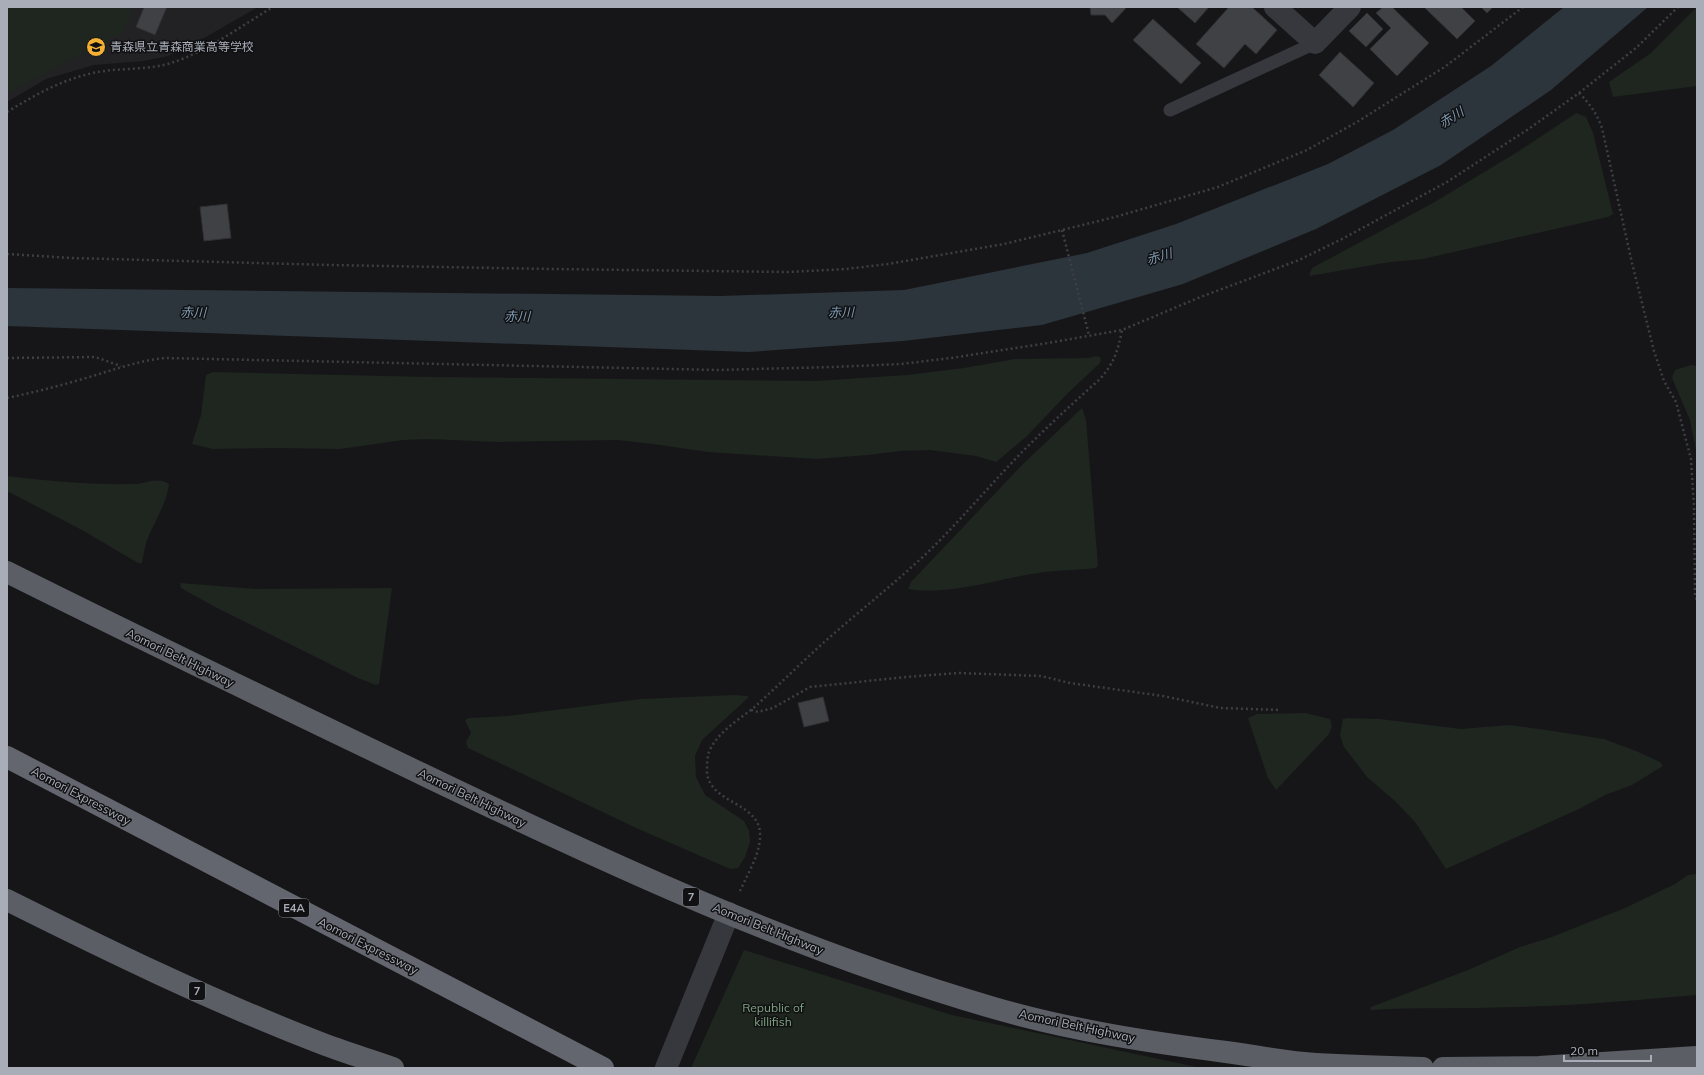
<svg xmlns="http://www.w3.org/2000/svg" width="1704" height="1075" viewBox="0 0 1704 1075" font-family="Mulish,'Noto Sans JP',sans-serif">
	<style>
		.built { fill: #222225 }
		.green { fill: #1e261f }
		.water { fill: #2c353c }
		.building { fill: #404145; stroke: #303034 }
		.lines { fill: none; stroke-linecap: round; stroke-linejoin: round }
		.path { stroke: #3d3f44; stroke-width: 2.5; stroke-dasharray: 2 3; stroke-linecap: butt }
		.service { stroke: #37383d; stroke-width: 13 }
		.minor { stroke: #37383d; stroke-width: 22 }
		.trunk { stroke: #5b5e65; stroke-width: 22 }
		.motorway { stroke: #63666e; stroke-width: 22 }
		.labels { text-anchor: middle; stroke-width: 3; stroke-linejoin: round; paint-order: stroke }
		.shield { fill: #111113; stroke: #7b7e86; stroke-width: 1 }
		.shield-label { font-size: 11px; font-weight: bold; fill: #a8adb8 }
		.poi-label { font-size: 12px; fill: #a8adb8; stroke: #111113; text-anchor: start }
		.street-label { font-size: 12px; fill: #a8adb8; stroke: #111113 }
		.park-label { font-size: 12px; fill: #7fa381; stroke: #111113 }
		.water-label { font-size: 13px; font-style: italic; fill: #7f9bb3; stroke: #111113 }
	</style>
	<rect width="100%" height="100%" fill="#161618"/>
	<polygon class="built" points="7,7 258,7 204,38 168,56 144,61 94,65 46,79 7,102"/>
	<g class="green">
		<polygon points="7,7 134,7 123,32 7,94"/>
		<polygon points="1697,7 1697,86 1613,97 1609,82 1651,53"/>
		<polygon points="1576,113 1586,117 1593,133 1613,214 1608,217 1423,259 1390,262 1309,276 1312,268 1433,203 1519,151"/>
		<polygon points="1097,356 1101,358 1100,363 1068,393 1026,437 996,462 976,456 930,450 900,451 868,455 816,459 708,452 653,444 617,440 497,442 429,439 403,440 340,449 278,448 213,449 192,444 201,415 206,375 213,372 429,377 816,381 907,375 964,368 1015,359 1088,358"/>
		<polygon points="1691,365 1697,366 1697,455 1690,420 1672,378 1675,370"/>
		<path d="M1082,408L1086,420L1098,565L1096,568C1077,570 1057,570 1038,573C997,579 949,596 908,589L911,582L1022,465Z"/>
		<path d="M7,476C49,481 91,485 133,484C145,484 158,476 169,484C166,508 151,525 145,547C144,552 143,557 142,563H138L82,530L7,491Z"/>
		<polygon points="180,583 257,589 392,588 379,684 376,685 358,678 217,608 181,588"/>
		<polygon points="735,695 747,696 749,697 702,740 695,756 696,777 705,795 744,821 749,831 750,842 745,857 738,868 730,869 634,827 468,748 466,742 471,733 465,720 469,718 508,716 641,699"/>
		<polygon points="1305,713 1330,719 1332,726 1329,734 1276,790 1268,778 1248,718 1257,714"/>
		<polygon points="1347,718 1380,719 1461,729 1509,725 1546,730 1604,739 1636,751 1660,762 1663,766 1632,785 1605,795 1581,808 1446,869 1415,822 1395,801 1367,777 1344,747 1340,735 1343,719"/>
		<path d="M1696,874L1697,995C1636,1000 1574,1006 1513,1007C1465,1009 1418,1007 1370,1010L1371,1007L1468,970L1520,947L1549,938L1625,908L1675,884L1688,875Z"/>
		<polygon points="744,950 952,1015 1201,1068 691,1068"/>
	</g>
	<polygon class="water" points="1564,7 1648,7 1551,90 1441,165 1316,229 1183,284 1042,325 903,341 749,352 7,326 7,288 721,296 904,290 1087,253 1176,224 1328,164 1393,130 1491,66"/>
	<g class="building">
		<polygon points="144,7 167,7 155,35 136,27"/>
		<polygon points="1090,7 1127,7 1112,23 1105,15 1091,15"/>
		<polygon points="1177,7 1209,7 1195,23"/>
		<polygon points="1229,7 1252,7 1277,30 1256,54 1245,44 1224,68 1196,44"/>
		<polygon points="1383,7 1392,7 1429,43 1397,76 1370,49 1391,28 1376,13"/>
		<polygon points="1424,7 1461,7 1475,21 1457,39"/>
		<polygon points="1481,7 1493,7 1487,13"/>
		<polygon points="1367,13 1383,29 1366,47 1349,31"/>
		<polygon points="1153,19 1201,63 1181,84 1133,40"/>
		<polygon points="1340,52 1374,83 1353,107 1319,75"/>
		<polygon points="227,204 231,238 204,241 200,207"/>
		<polygon points="823,697 829,721 804,727 798,703"/>
	</g>
	<g class="lines">
		<g class="path">
			<path d="M1579,93C1590,104 1597,114 1602,128L1632,263L1654,351L1664,381L1676,402L1691,459L1694,506L1695,596L1697,600"/>
			<path d="M7,112C35,95 61,80 93,73C119,67 149,71 174,62C207,51 243,25 273,7"/>
			<polyline points="1062,230 1089,335"/>
			<polyline points="7,254 72,258 330,265 552,269 788,272 846,269 888,264 1004,244 1062,230 1115,217 1218,187 1307,150 1357,122 1446,66 1523,7"/>
			<polyline points="7,358 95,357 121,366"/>
			<path d="M7,398C31,393 55,387 79,380C108,372 135,361 165,358L718,370L833,367L901,364L951,358L1048,343L1122,330L1198,298L1299,260L1344,238L1447,182L1530,128L1579,93L1636,48L1678,7"/>
			<polyline points="751,710 758,712 773,708 810,687 906,677 958,673 1041,676 1070,683 1163,696 1220,708 1281,710"/>
			<path d="M740,891C747,875 759,856 760,838C763,802 711,805 707,773C707,766 707,758 709,752C718,730 743,718 759,703C783,681 806,658 830,637C862,609 895,583 927,553C960,521 990,485 1022,452C1047,427 1073,403 1100,379C1114,363 1118,351 1122,330"/>
		</g>
		<polyline class="service" points="1170,110 1315,43"/>
		<g class="minor">
			<polyline points="1275,7 1315,43 1350,7"/>
			<polyline points="666,1068 729,913"/>
		</g>
		<g class="trunk">
			<path d="M7,572C145,641 285,708 424,775C609,864 797,951 994,1008C1070,1030 1148,1042 1226,1052C1256,1056 1286,1062 1316,1064C1352,1066 1387,1067 1423,1068"/>
			<path d="M7,900C109,951 212,1001 318,1042C343,1052 368,1059 393,1068"/>
			<polyline points="1443,1068 1539,1067 1697,1057"/>
		</g>
		<polyline class="motorway" points="7,757 603,1068"/>
	</g>
	<defs>
		<g id="school-disc" transform="scale(1)"><circle r="9.5" fill="#f2b134" stroke="#111113"/><path d="M0-5L7-2L0 1L-7-2ZM-4 1L0 2.5L4 1V4Q0 6-4 4Z" fill="#111"/></g>
	</defs>
	<g fill-rule="evenodd">
		<use href="#school-disc" x="96" y="47"/>
	</g>
	<g class="labels">
		<g class="shield">
			<rect x="683" y="888" width="16" height="18" rx="3"/>
			<rect x="279" y="899" width="30" height="18" rx="3"/>
			<rect x="189" y="982" width="16" height="18" rx="3"/>
		</g>
		<g class="shield-label">
			<text x="691" y="901">7</text>
			<text x="294" y="912">E4A</text>
			<text x="197" y="995">7</text>
		</g>
		<g class="poi-label">
			<text x="110" y="51">青森県立青森商業高等学校</text>
		</g>
		<g class="street-label">
			<text transform="translate(180 658) rotate(26)" y="4">Aomori Belt Highway</text>
			<text transform="translate(81 796) rotate(28)" y="4">Aomori Expressway</text>
			<text transform="translate(472 798) rotate(26)" y="4">Aomori Belt Highway</text>
			<text transform="translate(768 929) rotate(22)" y="4">Aomori Belt Highway</text>
			<text transform="translate(368 946) rotate(27)" y="4">Aomori Expressway</text>
			<text transform="translate(1077 1026) rotate(12)" y="4">Aomori Belt Highway</text>
		</g>
		<g class="park-label">
			<text x="773" y="1012">Republic of<tspan x="773" dy="14">killifish</tspan></text>
		</g>
		<g class="water-label">
			<text transform="translate(1451 117) rotate(-32)" y="5">赤川</text>
			<text transform="translate(1159 256) rotate(-16)" y="5">赤川</text>
			<text transform="translate(193 312) rotate(1)" y="5">赤川</text>
			<text transform="translate(841 312) rotate(-1)" y="5">赤川</text>
			<text transform="translate(517 316) rotate(1)" y="5">赤川</text>
		</g>
	</g>
	<rect width="1704" height="1075" fill="none" stroke="#a8adb8" stroke-width="16"/>
	<path d="M1564 1055v6h87v-6" fill="none" stroke="#a8adb8" stroke-width="2"/>
	<text x="1570" y="1055" font-size="12" fill="#a8adb8" stroke="#111113" stroke-width="3" paint-order="stroke">20 m</text>
</svg>
